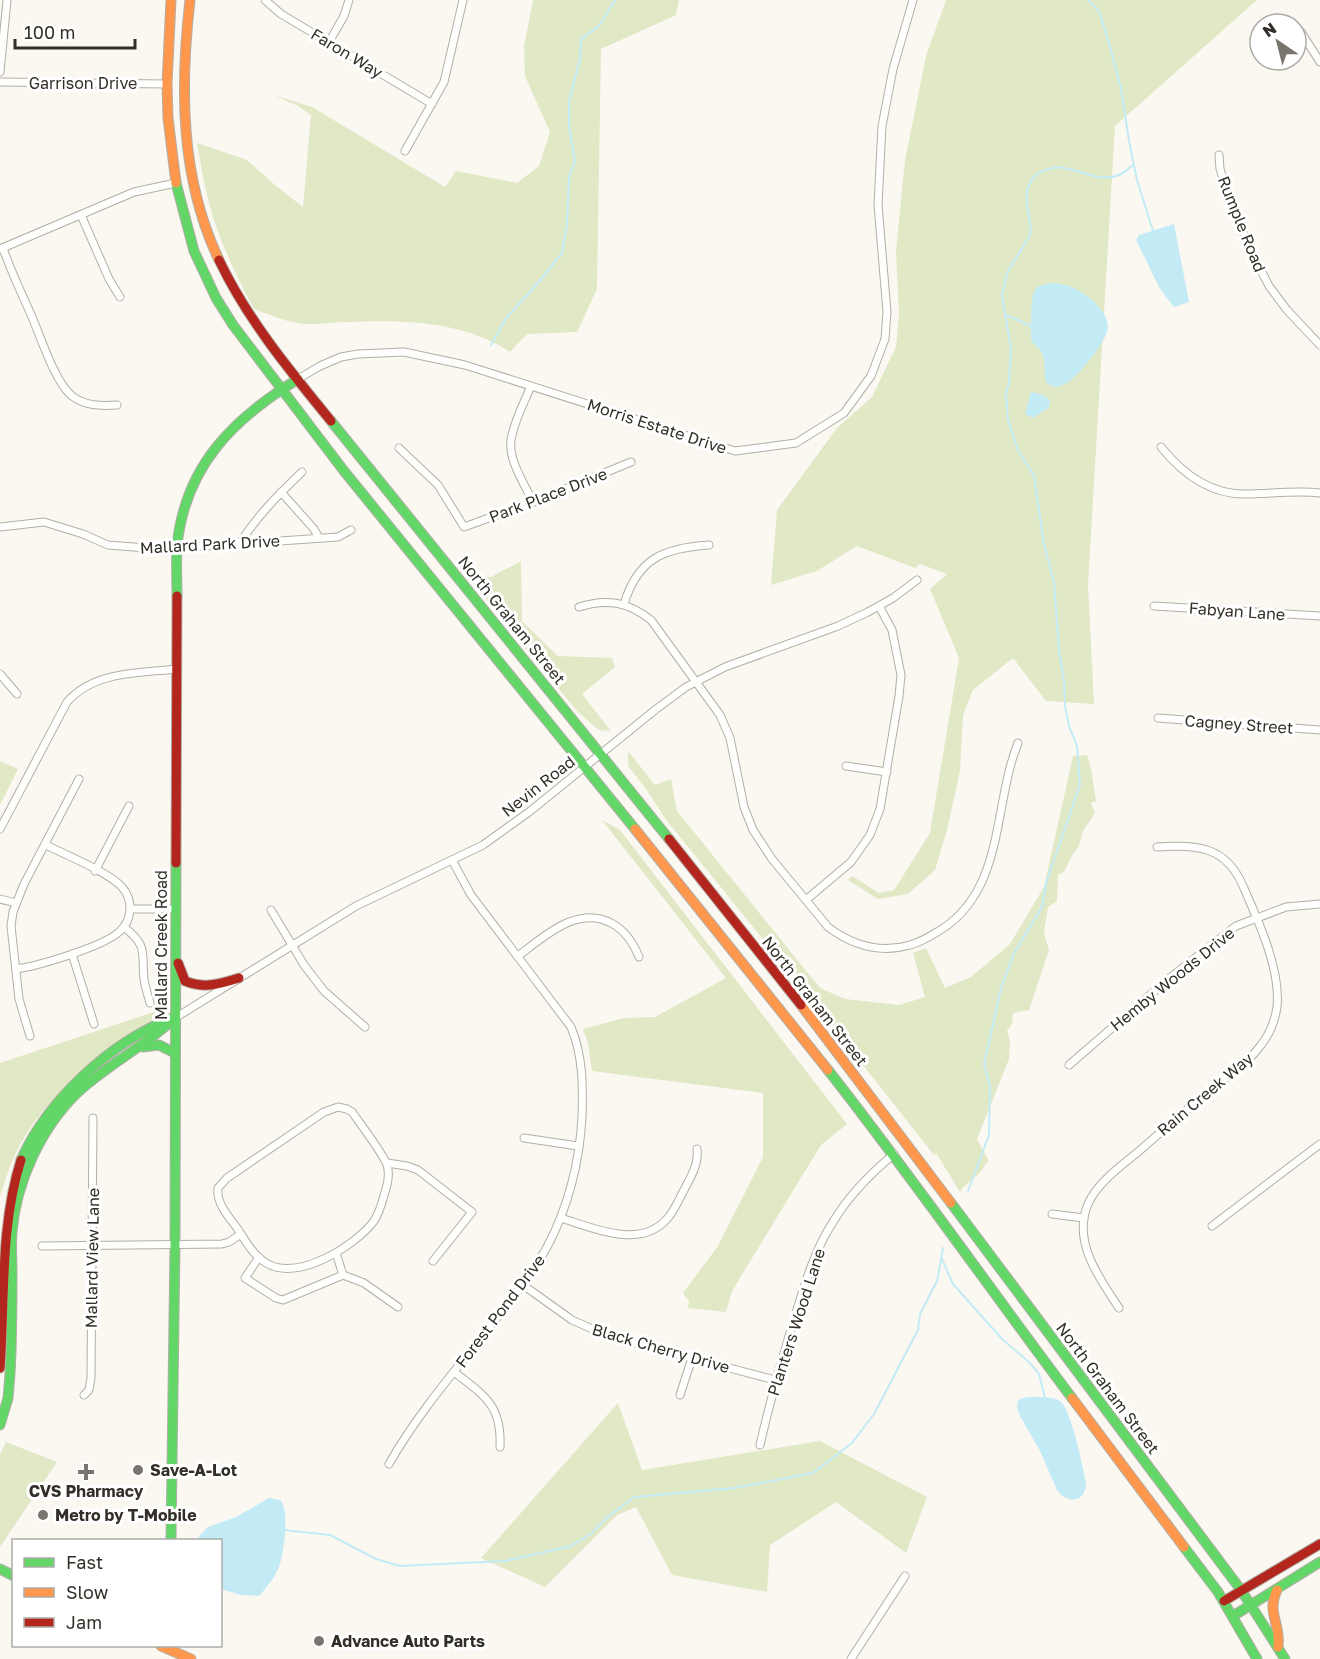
<svg xmlns="http://www.w3.org/2000/svg" width="1320" height="1659" viewBox="0 0 1320 1659" font-family="'Golos Text',sans-serif">
	<style>
		.green { fill: #e1e8c6 }
		.water { fill: #c2ebf6 }
		.lines { fill: none; stroke-linecap: round; stroke-linejoin: round }
		.stream { stroke: #c2ebf6; stroke-width: 2 }
		.street-casing { stroke: #b2afa8; stroke-width: 9 }
		.fast-casing { stroke: #b2afa8; stroke-width: 11 }
		.slow-casing { stroke: #b2afa8; stroke-width: 11 }
		.jam-casing { stroke: #b2afa8; stroke-width: 11 }
		.street { stroke: #fefefd; stroke-width: 7 }
		.fast { stroke: #63d668; stroke-width: 9 }
		.slow { stroke: #ff974d; stroke-width: 9 }
		.jam { stroke: #b3261e; stroke-width: 9 }
		.poi-dot { fill: #79756e; stroke: #fff; stroke-width: 2 }
		.labels { text-anchor: middle; stroke-width: 6; stroke-linejoin: round; paint-order: stroke }
		.street-label { font-size: 16px; fill: #332f28; stroke: #fff }
		.poi-label { font-size: 16px; font-weight: bold; fill: #332f28; stroke: #fff; text-anchor: start }
	</style>
	<rect width="100%" height="100%" fill="#fbf8f1"/>
	<g class="green">
		<path d="M533,0H679L676,15L601,49L597,289L577,332L527,334L510,352C463,321 404,320 349,322C333,322 314,326 298,323C284,321 268,314 254,309C240,283 227,257 217,229C207,201 202,172 197,143L247,160L276,186L303,207L311,115L298,106L274,95L312,107L445,187L456,171L517,183L539,166L550,132L525,76L524,46Z"/>
		<polygon points="946,0 1257,0 1115,126 1088,585 1094,704 1046,701 1013,658 973,690 963,715 960,771 947,830 935,870 908,894 878,899 848,880 852,876 879,893 894,890 930,833 959,658 930,589 947,574 920,564 915,568 857,546 817,571 771,585 777,510 837,428 872,397 896,347 899,314 896,251 905,160 926,56"/>
		<polygon points="521,561 522,621 558,656 612,658 615,667 582,694 611,731 599,730 578,712 522,645 469,578 491,577"/>
		<path d="M628,751L655,785L671,779L677,811L820,988L845,999L899,1005L925,997L913,953L926,948L945,988L971,977L1010,944L1044,887L1073,756L1087,755L1091,768L1096,801L1091,803L1095,813L1083,831L1079,846L1072,855L1064,872L1058,875L1057,901L1048,907L1044,933L1049,950L1029,1010L1013,1013L1012,1024L1007,1031L1010,1041L1009,1059L977,1139L989,1161C983,1166 981,1173 975,1177C969,1183 964,1185 960,1192L936,1153L934,1155L855,1055L856,1054L667,821L646,789L628,766Z"/>
		<polygon points="0,761 18,769 0,805"/>
		<polygon points="602,820 620,830 847,1124 821,1145 732,1291 726,1312 688,1308 689,1301 683,1293 718,1246 763,1157 763,1093 592,1071 588,1043 583,1029 624,1018 655,1017 726,978"/>
		<path d="M166,1008V1016C105,1053 45,1090 14,1157C8,1169 5,1183 0,1196V1063Z"/>
		<polygon points="618,1403 642,1470 820,1441 927,1497 906,1553 836,1502 770,1545 767,1592 672,1575 636,1507 617,1515 545,1587 481,1558"/>
		<polygon points="6,1442 57,1462 0,1547 0,1455"/>
	</g>
	<g class="water">
		<polygon points="1174,224 1189,302 1174,307 1160,289 1136,240 1139,235"/>
		<path d="M1056,283C1070,285 1079,290 1090,298C1098,305 1107,315 1108,326C1108,341 1077,378 1063,385C1056,388 1051,387 1046,382C1042,363 1050,357 1032,342C1030,335 1031,298 1034,292C1038,283 1049,284 1056,283Z"/>
		<polygon points="1031,392 1044,395 1050,401 1049,407 1033,418 1025,414"/>
		<path d="M1027,1397C1036,1397 1052,1396 1060,1401C1071,1408 1083,1468 1086,1483C1086,1502 1068,1505 1057,1490L1039,1449L1020,1416L1017,1408L1018,1400Z"/>
		<path d="M269,1498L280,1500C290,1510 284,1550 280,1564C276,1576 267,1587 259,1596L241,1595L221,1589L220,1540H198L199,1536L208,1527L236,1517Z"/>
	</g>
	<g class="lines">
		<g class="stream">
			<polyline points="1088,0 1099,11 1108,40 1121,88 1129,141 1137,180 1153,231"/>
			<polyline points="1006,315 1031,326"/>
			<polyline points="491,345 507,317 537,284 562,253 567,224 569,177 575,161 569,127 569,102 580,59 581,39 599,26 615,0"/>
			<path d="M968,1191L989,1135L990,1086L984,1064L1001,988L1014,953L1042,907L1046,883L1080,785L1077,746L1069,726L1065,706L1064,681L1059,651L1054,583L1044,544L1034,476L1018,450L1008,421L1006,394L1009,383L1011,349L1002,295L1007,273L1030,235C1033,219 1022,201 1029,185C1031,179 1036,174 1041,172C1068,157 1092,186 1119,175C1124,173 1129,168 1134,164"/>
			<polyline points="942,1259 953,1284 1002,1339 1030,1363 1039,1374 1045,1398"/>
			<polyline points="284,1530 330,1535 376,1559 400,1566 505,1561 571,1546 592,1533 609,1516 634,1497 734,1488 813,1473 852,1443 874,1414 918,1330 920,1314 937,1281 943,1248"/>
		</g>
		<g class="street-casing">
			<g id="street">
				<polyline points="265,0 281,14 432,104"/>
				<polyline points="1301,32 1320,62"/>
				<polyline points="329,42 344,16 349,0"/>
				<polyline points="0,72 7,0"/>
				<polyline points="0,82 167,84"/>
				<polyline points="405,151 444,82 463,0"/>
				<polyline points="1219,155 1220,169 1224,182 1249,247 1269,286 1287,310 1320,345"/>
				<polyline points="81,215 109,279 120,297"/>
				<path d="M3,248C11,272 22,294 32,317C41,338 55,382 72,396C85,406 101,406 117,405"/>
				<polyline points="0,249 134,192 176,183"/>
				<polyline points="298,379 320,366 341,357 358,354 404,352 465,365 735,451 796,443 844,413 871,376 885,339 887,312 878,205 882,126 893,69 913,0"/>
				<path d="M531,386C524,403 514,421 511,440C508,460 525,485 533,502"/>
				<path d="M1161,447C1182,473 1210,494 1244,494C1270,494 1295,490 1320,493"/>
				<polyline points="399,448 438,485 464,527 533,502 631,462"/>
				<polyline points="281,492 314,529 319,538"/>
				<polyline points="0,527 44,522 83,534 108,545 160,549 338,537 351,530"/>
				<path d="M240,543C257,516 279,494 302,472"/>
				<path d="M624,604C638,558 664,548 709,545"/>
				<polyline points="1154,606 1320,616"/>
				<path d="M579,607C607,598 628,602 651,620L720,715L730,738L744,807L753,830L772,859L828,927C852,945 879,954 910,945C922,942 932,935 942,929C1005,888 993,805 1018,743"/>
				<polyline points="0,674 17,694"/>
				<polyline points="1158,718 1320,730"/>
				<polyline points="846,766 887,772"/>
				<path d="M0,829L67,702C94,671 139,673 177,669"/>
				<polyline points="95,871 129,806"/>
				<polyline points="0,899 16,903"/>
				<polyline points="806,900 851,862 870,835 880,809 899,696 901,675 892,630 879,606"/>
				<polyline points="131,909 176,909"/>
				<polyline points="271,910 304,965 324,991 365,1027"/>
				<path d="M124,927C149,947 141,952 144,979C145,987 148,995 150,1003"/>
				<polyline points="72,954 94,1024"/>
				<path d="M518,956C534,944 550,930 569,922C602,909 627,927 639,957"/>
				<path d="M16,969C38,966 102,947 119,932C132,921 134,901 122,887C108,872 66,855 46,845"/>
				<polyline points="175,1018 356,906 483,845 529,812 655,710 686,687 725,667 838,626 868,612 893,598 917,580"/>
				<polyline points="30,1036 19,999 11,926 13,912 24,884 79,779"/>
				<polyline points="1069,1065 1171,977 1236,926 1286,907 1320,904"/>
				<path d="M338,1107L347,1109L352,1112C359,1122 384,1155 387,1165C390,1174 388,1183 385,1192C382,1202 380,1212 374,1221C355,1246 298,1282 266,1263C253,1255 245,1240 237,1228C228,1216 216,1203 218,1188L227,1178L324,1112Z"/>
				<polyline points="524,1138 578,1146"/>
				<polyline points="387,1163 407,1166 418,1170 472,1212 433,1261"/>
				<polyline points="1052,1214 1084,1218"/>
				<path d="M561,1218C593,1228 639,1249 666,1220C674,1212 678,1201 683,1192C690,1178 699,1165 697,1149"/>
				<polyline points="1212,1226 1320,1144"/>
				<polyline points="42,1246 222,1244 229,1242 241,1234"/>
				<polyline points="259,1257 245,1278 276,1298 283,1300 343,1275 336,1253"/>
				<polyline points="343,1275 364,1283 398,1307"/>
				<polyline points="523,1285 572,1320 608,1336 775,1380"/>
				<path d="M1119,1308C1099,1278 1072,1241 1088,1204C1098,1182 1120,1167 1138,1152C1162,1131 1186,1110 1211,1090C1228,1076 1248,1063 1261,1045C1269,1035 1275,1020 1277,1007C1281,970 1258,920 1243,886C1226,846 1196,844 1157,847"/>
				<path d="M454,1372C484,1395 502,1405 500,1447"/>
				<polyline points="84,1395 89,1390 91,1378 93,1118"/>
				<polyline points="680,1395 692,1358"/>
				<path d="M760,1445C770,1401 782,1359 795,1316C805,1284 814,1251 833,1222C849,1195 870,1174 894,1154"/>
				<path d="M389,1464C419,1411 460,1365 497,1318C515,1295 533,1273 547,1247C568,1208 580,1161 582,1116C583,1086 583,1056 571,1027L471,895L452,860"/>
				<polyline points="851,1659 905,1576"/>
			</g>
		</g>
		<g class="fast-casing">
			<g id="fast">
				<polyline points="176,183 194,251 216,298 233,325 344,471 635,829"/>
				<polyline points="331,421 669,839"/>
				<path d="M177,596C177,580 176,563 177,546C185,466 233,419 298,379"/>
				<polyline points="143,1047 159,1045 175,1053"/>
				<path d="M828,1070C912,1177 990,1289 1072,1398"/>
				<path d="M21,1160C47,1101 111,1041 173,1018"/>
				<polyline points="951,1203 1241,1590 1285,1659"/>
				<path d="M0,1425L8,1398L10,1374C12,1341 12,1307 12,1273C12,1260 11,1246 12,1232C16,1182 41,1128 77,1093C107,1065 145,1046 175,1018"/>
				<polyline points="171,1540 175,1245 176,863"/>
				<polyline points="1184,1547 1218,1592 1257,1659"/>
				<polyline points="0,1569 14,1576"/>
				<polyline points="1233,1616 1320,1562"/>
			</g>
		</g>
		<g class="slow-casing">
			<g id="slow">
				<polyline points="171,0 167,84 168,118 176,183"/>
				<path d="M190,0C180,88 180,178 219,260"/>
				<polyline points="635,829 828,1070"/>
				<polyline points="801,1005 951,1203"/>
				<polyline points="1072,1398 1184,1547"/>
				<path d="M1277,1590C1266,1612 1281,1623 1278,1647"/>
				<polyline points="161,1646 191,1659"/>
			</g>
		</g>
		<g class="jam-casing">
			<g id="jam">
				<path d="M219,260C247,319 290,371 331,421"/>
				<polyline points="669,839 801,1005"/>
				<polyline points="176,863 177,596"/>
				<path d="M178,963L185,981C204,989 220,984 239,978"/>
				<path d="M0,1368C5,1298 0,1226 21,1160"/>
				<polyline points="1224,1601 1320,1544"/>
			</g>
		</g>
		<use href="#street" class="street"/>
		<use href="#fast" class="fast"/>
		<use href="#slow" class="slow"/>
		<use href="#jam" class="jam"/>
	</g>
	<g class="poi-dot">
		<circle cx="138" cy="1470" r="6"/>
		<path d="M83 1463h6v6h6v6h-6v6h-6v-6h-6v-6h6z"/>
		<circle cx="43" cy="1515" r="6"/>
		<circle cx="319" cy="1641" r="6"/>
	</g>
	<g class="labels">
		<g class="street-label">
			<text transform="translate(347 53) rotate(31)" y="6">Faron Way</text>
			<text x="83" y="89">Garrison Drive</text>
			<text transform="translate(1242 224) rotate(68)" y="6">Rumple Road</text>
			<text transform="translate(657 426) rotate(18)" y="6">Morris Estate Drive</text>
			<text transform="translate(548 495) rotate(-21)" y="6">Park Place Drive</text>
			<text transform="translate(210 544) rotate(-3)" y="6">Mallard Park Drive</text>
			<text transform="translate(1237 611) rotate(4)" y="6">Fabyan Lane</text>
			<text transform="translate(512 620) rotate(51)" y="6">North Graham Street</text>
			<text transform="translate(1239 724) rotate(4)" y="6">Cagney Street</text>
			<text transform="translate(538 786) rotate(-38)" y="6">Nevin Road</text>
			<text transform="translate(161 945) rotate(-90)" y="6">Mallard Creek Road</text>
			<text transform="translate(1172 979) rotate(-39)" y="6">Hemby Woods Drive</text>
			<text transform="translate(815 1001) rotate(52)" y="6">North Graham Street</text>
			<text transform="translate(1205 1094) rotate(-40)" y="6">Rain Creek Way</text>
			<text transform="translate(92 1258) rotate(-89)" y="6">Mallard View Lane</text>
			<text transform="translate(500 1311) rotate(-53)" y="6">Forest Pond Drive</text>
			<text transform="translate(796 1322) rotate(-72)" y="6">Planters Wood Lane</text>
			<text transform="translate(661 1348) rotate(16)" y="6">Black Cherry Drive</text>
			<text transform="translate(1108 1388) rotate(53)" y="6">North Graham Street</text>
		</g>
		<g class="poi-label">
			<text x="150" y="1476">Save-A-Lot</text>
			<text x="86" y="1497" text-anchor="middle">CVS Pharmacy</text>
			<text x="55" y="1521">Metro by T-Mobile</text>
			<text x="331" y="1647">Advance Auto Parts</text>
		</g>
	</g>
	<rect x="12" y="1539" width="210" height="108" fill="#ffffff" stroke="#adaca9" stroke-width="1.5"/>
	<rect x="24" y="1558" width="30" height="9" fill="#63d668" stroke="#adaca9" stroke-width="1.5"/>
	<text x="66" y="1569" font-size="18" fill="#332f28">Fast</text>
	<rect x="24" y="1588" width="30" height="9" fill="#ff974d" stroke="#adaca9" stroke-width="1.5"/>
	<text x="66" y="1599" font-size="18" fill="#332f28">Slow</text>
	<rect x="24" y="1618" width="30" height="9" fill="#b3261e" stroke="#adaca9" stroke-width="1.5"/>
	<text x="66" y="1629" font-size="18" fill="#332f28">Jam</text>
	<g transform="translate(1278 42) rotate(325)"><circle r="28" fill="#ffffff" stroke="#adaca9" stroke-width="1.5"/>
	<path d="M0-4.5L10 22L0 15L-10 22Z" fill="#79756e"/>
	<text y="-9" font-size="16" font-weight="bold" text-anchor="middle" fill="#332f28">N</text>
	</g>
	<path d="M15 39v9h120v-9" fill="none" stroke="#332f28" stroke-width="3"/>
	<text x="24" y="39" font-size="18" fill="#332f28" stroke="#ffffff" stroke-width="4.5" paint-order="stroke">100 m</text>
</svg>
